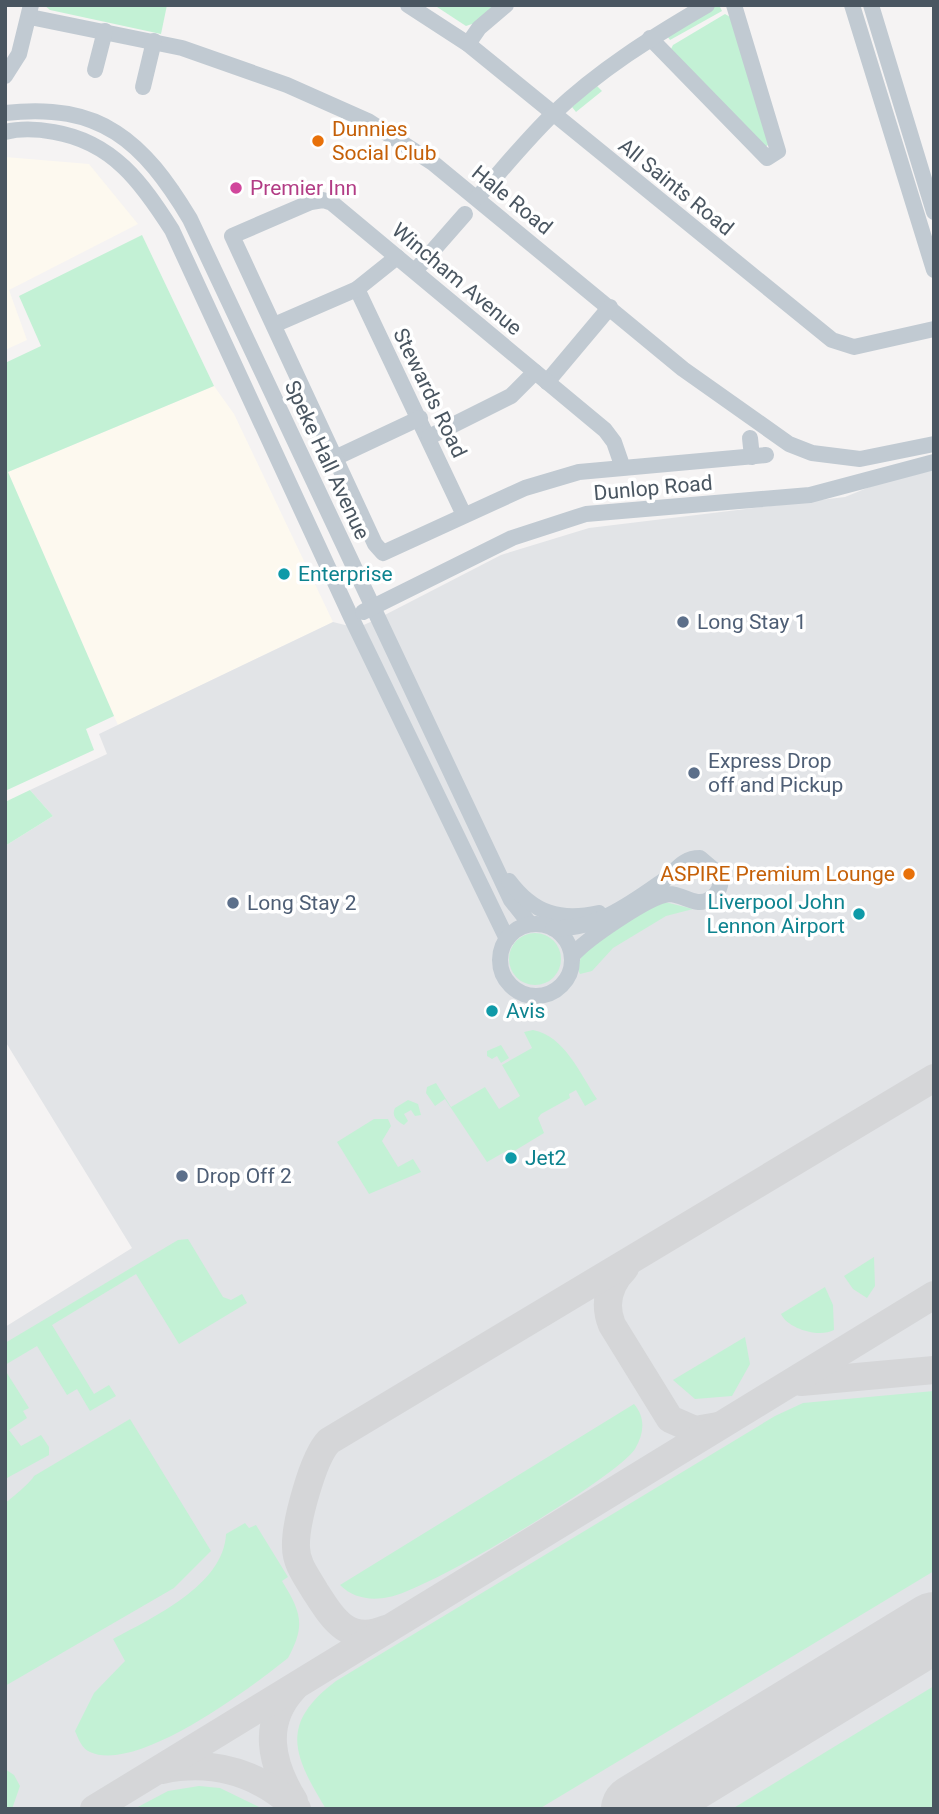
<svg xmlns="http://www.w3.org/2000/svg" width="939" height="1814" viewBox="0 0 939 1814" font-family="Roboto,sans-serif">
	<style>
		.commercial { fill: #fdf9ef }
		.airport { fill: #e2e4e7 }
		.green { fill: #c3f1d5 }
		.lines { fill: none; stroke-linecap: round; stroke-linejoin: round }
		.taxiway { stroke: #d5d6d8; stroke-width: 28 }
		.runway { stroke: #d5d6d8; stroke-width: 70 }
		.minor { stroke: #c1cad2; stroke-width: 16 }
		.food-dot { fill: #e8710a; stroke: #fff; stroke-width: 2.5 }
		.hotel-dot { fill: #d1479c; stroke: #fff; stroke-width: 2.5 }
		.culture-dot { fill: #0f9aa8; stroke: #fff; stroke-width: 2.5 }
		.service-dot { fill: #5c6f8a; stroke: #fff; stroke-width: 2.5 }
		.labels { text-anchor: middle; stroke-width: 7; stroke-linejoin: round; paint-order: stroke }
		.food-label { font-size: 21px; fill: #c56008; stroke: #fff; text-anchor: start }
		.street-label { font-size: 21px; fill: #4a5661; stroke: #fff }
		.hotel-label { font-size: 21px; fill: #b23c85; stroke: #fff; text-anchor: start }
		.culture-label { font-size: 21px; fill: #0d838f; stroke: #fff; text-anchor: start }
		.service-label { font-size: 21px; fill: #4e5e75; stroke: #fff; text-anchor: start }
	</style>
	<rect width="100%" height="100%" fill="#f5f3f3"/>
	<g class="commercial">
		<polygon points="5,157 89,164 138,224 9,290 27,340 5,350"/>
		<polygon points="214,386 234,414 333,622 118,725 8,472"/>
	</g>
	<polygon class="airport" points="934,470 934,1809 5,1809 5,1327 132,1248 5,1041 5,846 53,816 30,790 107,754 99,734 333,622 357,628 377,619 501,555 589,528 845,497 877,484"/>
	<g class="green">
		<polygon points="44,5 167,5 161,34 50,10"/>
		<polygon points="434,5 495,5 475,23 466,26"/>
		<polygon points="713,5 719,5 722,11 670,40 665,33"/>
		<polygon points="725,14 732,18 770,142 767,146 762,147 670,51 673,45"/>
		<polygon points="596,85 602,91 576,112 572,107"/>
		<polygon points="142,235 214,386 8,472 114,716 86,729 94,750 5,791 5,363 41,346 19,296"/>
		<polygon points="30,790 53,816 5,846 5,802"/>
		<path d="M665,902L693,909L666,916L613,948L592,971L580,974C567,947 643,910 665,902Z"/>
		<circle cx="535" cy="959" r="26"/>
		<path d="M533,1030C565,1036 580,1074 597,1099L585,1106L576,1090L569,1094L570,1098L541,1114L538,1118L544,1133L511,1153L508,1150L487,1162L445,1099L435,1106L426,1093L427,1087L436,1083L451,1107L485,1087L499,1109L520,1096L502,1065L532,1048L524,1032Z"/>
		<polygon points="501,1045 509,1058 501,1063 497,1056 492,1059 487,1056 487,1051"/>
		<path d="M408,1100L418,1104L421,1115L415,1116L411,1110L404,1114L408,1121L404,1125C397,1121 391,1116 395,1108Z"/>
		<polygon points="374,1119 388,1119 391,1126 382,1141 398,1167 413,1159 421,1172 369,1194 337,1142"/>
		<polygon points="188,1239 223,1297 231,1300 242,1294 247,1303 179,1344 136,1274 52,1325 94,1394 109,1385 116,1396 90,1411 77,1389 67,1395 37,1346 5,1365 5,1343 178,1240"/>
		<polygon points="874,1257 875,1286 867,1298 853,1289 844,1276"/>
		<path d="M825,1287L833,1305L834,1330C819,1338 788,1329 781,1314Z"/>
		<polygon points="745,1337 750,1364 732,1396 695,1399 673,1380"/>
		<polygon points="5,1370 29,1408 23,1411 27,1418 9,1430 21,1446 41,1435 49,1447 49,1455 7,1478"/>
		<path d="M934,1391V1571L539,1809H326C293,1755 279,1724 336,1681L775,1416L803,1403Z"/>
		<path d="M634,1404C646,1418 644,1434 635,1449C616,1478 428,1590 389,1597C371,1601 353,1598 340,1585Z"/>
		<path d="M130,1419L211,1551L174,1588L5,1686V1503C11,1499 32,1481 34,1476Z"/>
		<path d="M245,1523L249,1528L256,1525L288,1577L282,1581C301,1612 306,1625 288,1658C252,1687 137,1774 90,1752C82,1749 78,1738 75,1731L94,1693L125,1661L113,1639C152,1618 224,1585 226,1534Z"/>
		<polygon points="934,1686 934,1809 732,1809"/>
		<polygon points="5,1769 14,1775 20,1786 12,1809 5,1809"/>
		<polygon points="199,1786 220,1788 263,1809 134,1809 168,1791"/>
	</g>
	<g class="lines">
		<g class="taxiway">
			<path d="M625,1268C609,1284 603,1303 612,1325L670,1419L695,1430L718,1426"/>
			<polyline points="801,1382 934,1370"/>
			<path d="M386,1629C348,1645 333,1619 315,1591C307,1577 296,1564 296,1547C295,1524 313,1457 329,1441L934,1078"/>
			<path d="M294,1688C261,1723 271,1764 294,1801"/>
			<path d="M162,1770C214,1759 259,1773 297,1809"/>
			<polyline points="94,1809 934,1295"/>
		</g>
		<polyline class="runway" points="636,1809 934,1627"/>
		<g class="minor">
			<polyline points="408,5 468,44 832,340 854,347 934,329"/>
			<polyline points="852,5 934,270"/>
			<polyline points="871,5 934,212"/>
			<polyline points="30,17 182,48 287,85 368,121 433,163 683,369 789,444 812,453 860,459 934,444"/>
			<polyline points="650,38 767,158 778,151 734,5"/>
			<polyline points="468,44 479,28 506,5"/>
			<polyline points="95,70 105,31"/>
			<polyline points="5,76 19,54 31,5"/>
			<polyline points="143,87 154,41"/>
			<path d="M5,113C101,102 143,141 190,219L511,900L530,924"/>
			<path d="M5,132C21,128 38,129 54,132C113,142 142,183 172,230L351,617L507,939"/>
			<path d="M477,198C502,170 526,140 553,114C599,70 652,37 707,5"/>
			<polyline points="415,271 465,214"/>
			<polyline points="357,289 464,515"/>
			<polyline points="274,325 357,289 397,257"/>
			<polyline points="547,382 610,307"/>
			<polyline points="429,437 511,396 535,372"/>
			<polyline points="750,438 752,457"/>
			<polyline points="337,457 420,418"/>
			<polyline points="623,468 614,442 605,430 332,203 323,200 311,202 232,236 375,544 383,553 525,488 579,472 766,455"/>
			<polyline points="363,612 512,538 586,514 810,495 934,462"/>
			<path d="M509,881C533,913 560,922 599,913"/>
			<circle cx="536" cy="960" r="36"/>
			<path d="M553,928C592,931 629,905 660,883C675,874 680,858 700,858L720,875C722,884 719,894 710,899C695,908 684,894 669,894C649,896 585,940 572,956"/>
		</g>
	</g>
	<g class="food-dot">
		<circle cx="318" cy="141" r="7"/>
		<circle cx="909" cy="874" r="7"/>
	</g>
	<circle class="hotel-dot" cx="236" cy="188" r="7"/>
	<g class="culture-dot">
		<circle cx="284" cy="574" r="7"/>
		<circle cx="859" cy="914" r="7"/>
		<circle cx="492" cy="1011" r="7"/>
		<circle cx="511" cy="1158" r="7"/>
	</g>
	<g class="service-dot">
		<circle cx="683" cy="622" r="7"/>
		<circle cx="694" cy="773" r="7"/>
		<circle cx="233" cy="903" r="7"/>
		<circle cx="182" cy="1176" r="7"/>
	</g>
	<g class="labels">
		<g class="food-label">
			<text x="332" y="136">Dunnies<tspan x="332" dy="24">Social Club</tspan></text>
			<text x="895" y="881" text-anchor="end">ASPIRE Premium Lounge</text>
		</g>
		<g class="street-label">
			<text transform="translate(676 187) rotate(39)" y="7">All Saints Road</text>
			<text transform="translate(512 200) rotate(39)" y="7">Hale Road</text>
			<text transform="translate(457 279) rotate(40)" y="7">Wincham Avenue</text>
			<text transform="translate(430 393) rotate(64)" y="7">Stewards Road</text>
			<text transform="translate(327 460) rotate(65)" y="7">Speke Hall Avenue</text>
			<text transform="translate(653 488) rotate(-5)" y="7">Dunlop Road</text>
		</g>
		<g class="hotel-label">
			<text x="250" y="195">Premier Inn</text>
		</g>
		<g class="culture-label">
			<text x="298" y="581">Enterprise</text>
			<text x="845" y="909" text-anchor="end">Liverpool John<tspan x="845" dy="24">Lennon Airport</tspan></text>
			<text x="506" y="1018">Avis</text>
			<text x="525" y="1165">Jet2</text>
		</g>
		<g class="service-label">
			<text x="697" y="629">Long Stay 1</text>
			<text x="708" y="768">Express Drop<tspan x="708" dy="24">off and Pickup</tspan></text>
			<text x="247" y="910">Long Stay 2</text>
			<text x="196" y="1183">Drop Off 2</text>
		</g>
	</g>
	<rect width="939" height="1814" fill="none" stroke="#4a5661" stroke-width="14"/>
</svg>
